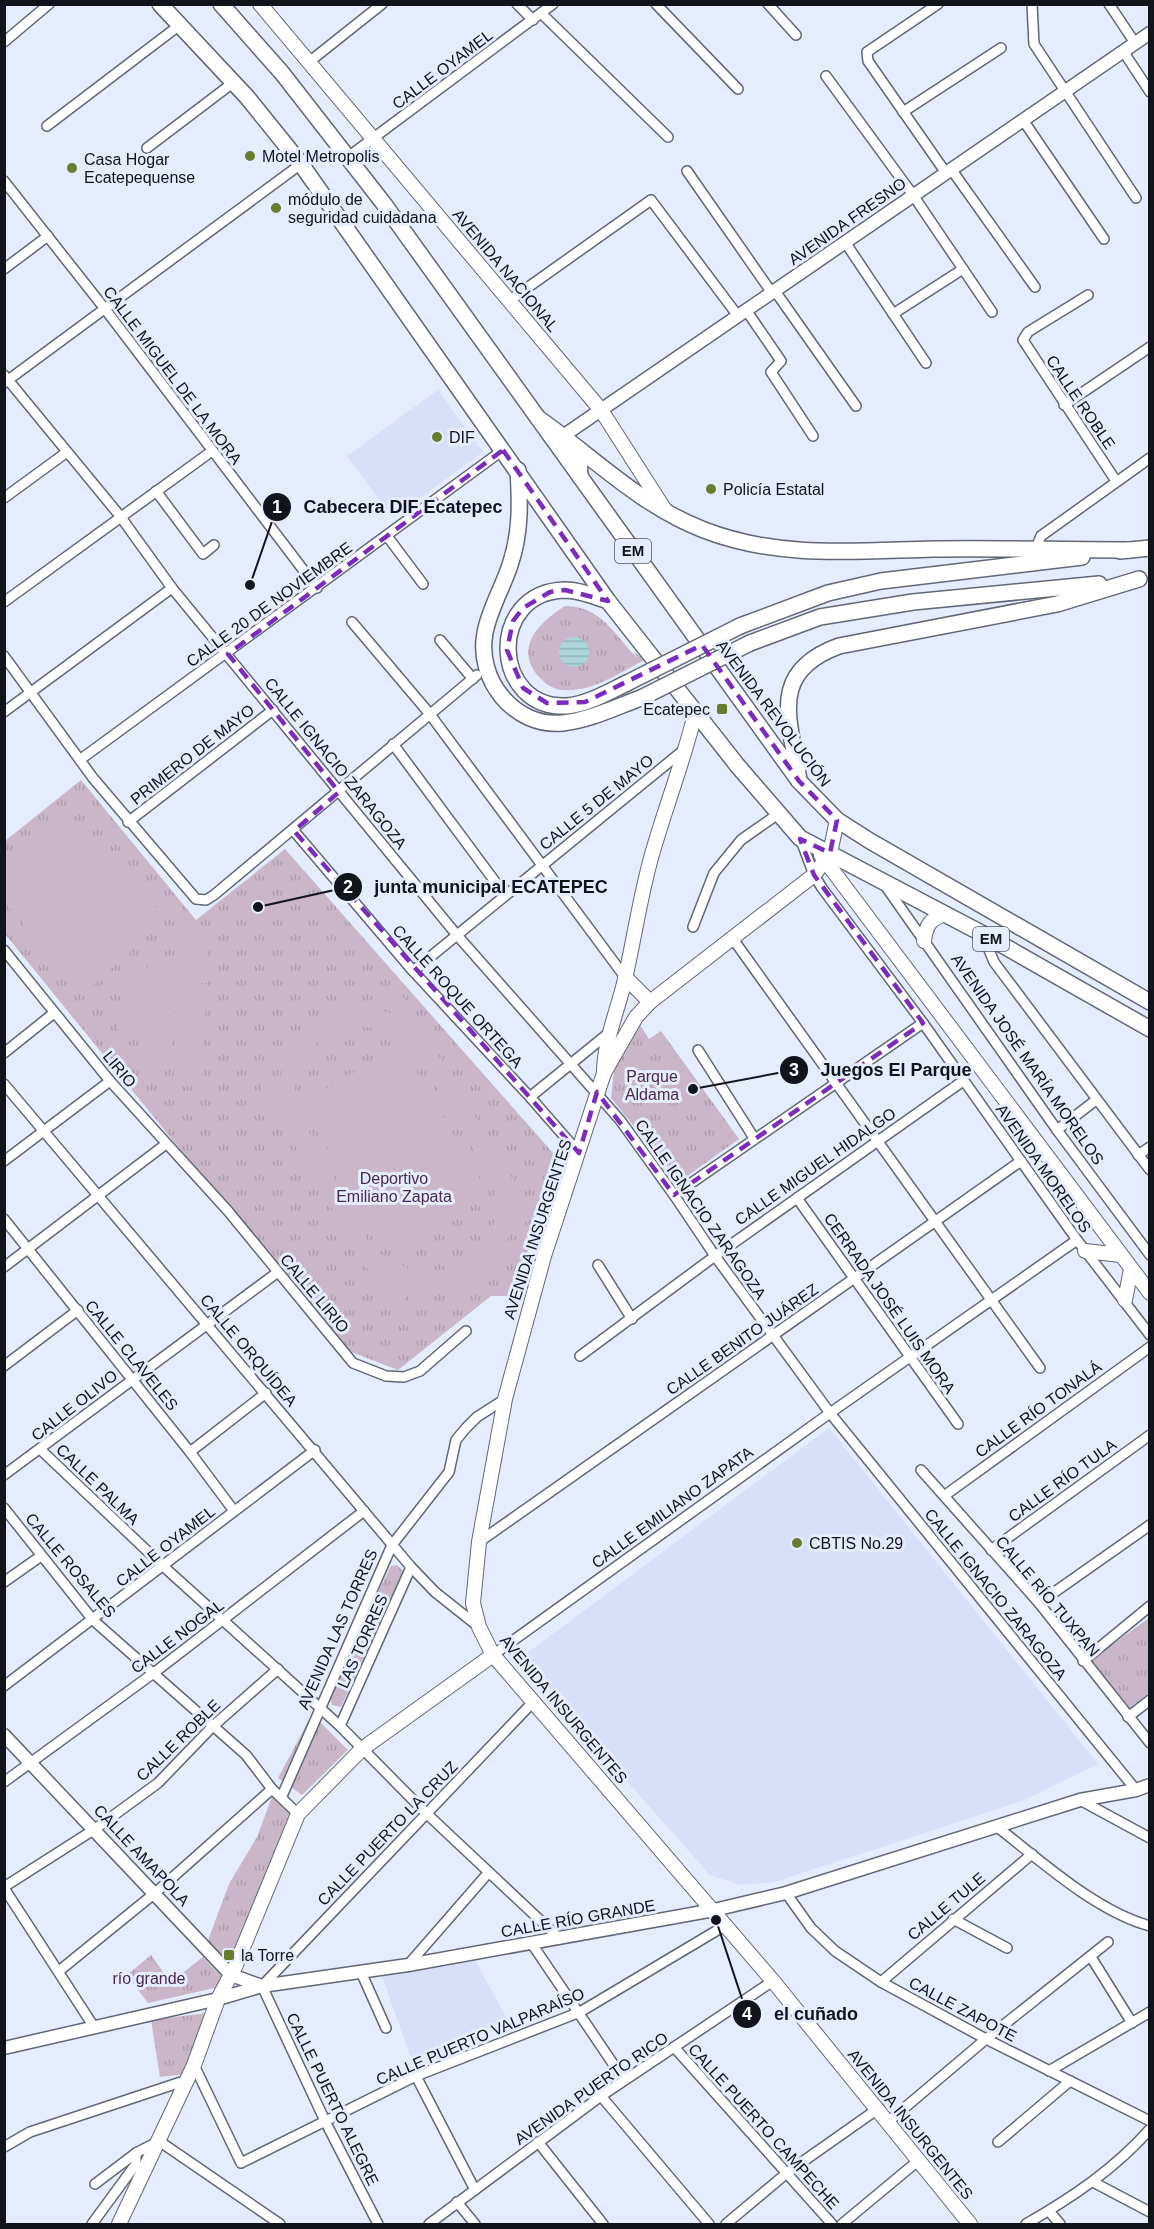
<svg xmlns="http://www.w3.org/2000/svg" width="1154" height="2229" viewBox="0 0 1154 2229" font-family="Helvetica,sans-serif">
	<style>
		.built { fill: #d6e0f8 }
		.grass { fill: url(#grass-tufts) }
		.pitch { fill: #c9b7c9; fill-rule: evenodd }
		.water { fill: url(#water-rules) }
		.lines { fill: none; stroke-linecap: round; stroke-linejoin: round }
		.minor-casing { stroke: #616776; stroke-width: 12 }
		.tertiary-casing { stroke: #616776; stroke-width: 15 }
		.secondary-casing { stroke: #616776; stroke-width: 16 }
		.primary-casing { stroke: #616776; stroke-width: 18 }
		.trunk-casing { stroke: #616776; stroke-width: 18 }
		.minor { stroke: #fff; stroke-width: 9 }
		.tertiary { stroke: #fff; stroke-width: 12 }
		.secondary { stroke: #fff; stroke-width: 14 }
		.primary { stroke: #fff; stroke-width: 15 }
		.trunk { stroke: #fff; stroke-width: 15 }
		.trunk-bridge-casing { stroke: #616776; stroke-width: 18; stroke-linecap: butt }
		.trunk-bridge { stroke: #fff; stroke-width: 15 }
		.marked { fill: none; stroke: #7b2cbf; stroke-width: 4.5; stroke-dasharray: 12 8; stroke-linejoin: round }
		.poi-dot { fill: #677c2c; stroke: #e5ecfe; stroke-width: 2 }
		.labels { text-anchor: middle; stroke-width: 6; stroke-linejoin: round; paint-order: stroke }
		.shield { fill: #e5ecfe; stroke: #51555e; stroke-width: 1.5 }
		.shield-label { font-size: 15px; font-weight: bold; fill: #11141a }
		.street-label { font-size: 16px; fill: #11141a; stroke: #e5ecfe }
		.poi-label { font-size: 16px; fill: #11141a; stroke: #e5ecfe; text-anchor: start }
		.park-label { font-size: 16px; fill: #4b294c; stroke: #e5ecfe }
		.leader { fill: none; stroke: #11141a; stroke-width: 2 }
		.callout-dot { fill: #11141a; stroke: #e5ecfe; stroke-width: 2 }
		.mark-label { font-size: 18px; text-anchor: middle; font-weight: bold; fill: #fff }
		.callout-label { font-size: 18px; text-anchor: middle; font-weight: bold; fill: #11141a; stroke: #e5ecfe; stroke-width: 6; stroke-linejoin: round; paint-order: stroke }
	</style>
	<defs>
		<pattern id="grass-tufts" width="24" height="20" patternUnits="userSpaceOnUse" patternTransform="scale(1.5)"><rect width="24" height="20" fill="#c9b7c9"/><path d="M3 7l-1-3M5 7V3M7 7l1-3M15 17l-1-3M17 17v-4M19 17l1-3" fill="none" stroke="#ac9cac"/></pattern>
		<pattern id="water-rules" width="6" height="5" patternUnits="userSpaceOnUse" patternTransform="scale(1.5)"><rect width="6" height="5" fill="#add5dc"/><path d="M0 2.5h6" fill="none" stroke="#94b6bc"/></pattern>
	</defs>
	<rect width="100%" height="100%" fill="#e5ecfe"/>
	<g class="built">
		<polygon points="438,390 483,452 393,518 347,456"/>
		<polygon points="829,1428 1098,1764 1022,1801 775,1882 740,1885 710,1875 519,1659"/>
		<polygon points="473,1957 510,2024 413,2064 381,1973"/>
	</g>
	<g class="grass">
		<path d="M565,606C601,606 614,634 637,658L634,652L645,660C618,673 594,692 563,690C554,690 544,683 539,677C513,647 540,622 565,606Z"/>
		<polygon points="81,780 196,920 285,849 560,1161 512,1296 491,1296 398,1370 351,1352 280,1272 5,934 5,841"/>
		<polygon points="640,1025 649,1039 661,1031 739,1139 679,1182 611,1098 614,1070"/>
		<polygon points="397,1565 403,1571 341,1707 332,1705 329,1692 391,1566"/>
		<polygon points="1149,1618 1149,1693 1128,1709 1091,1660"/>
		<polygon points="312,1714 348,1750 302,1795 278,1778"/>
		<polygon points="272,1797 292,1812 233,1964 207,1943 229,1884 257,1837"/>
		<polygon points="151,1955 169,1980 175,1979 203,1957 221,1976 219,1987 148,2003 127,1975"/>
		<path d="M207,2013C196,2032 193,2053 185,2074L160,2077L151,2020Z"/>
	</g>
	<g class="pitch">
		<polygon points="63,808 166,918 87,991 5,903 5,862"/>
		<polygon points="180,931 209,932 206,983 177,982"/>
		<polygon points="148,956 177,957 175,1008 146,1006"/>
		<polygon points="121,979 143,979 141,1038 118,1037"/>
		<polygon points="178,983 207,984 204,1035 176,1034"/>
		<path d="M402,995L535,1216L520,1225L513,1213C509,1271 455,1304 401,1288L406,1298L390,1307L260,1086L272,1077L278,1086C294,1021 331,999 395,1014L389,1002ZM356,1027C378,1028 395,1031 412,1045L494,1185C497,1211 497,1242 471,1259C440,1278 401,1274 374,1248C364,1239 358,1221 351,1209C333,1175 314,1142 296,1108C290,1062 311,1035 356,1027Z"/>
		<polygon points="146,1009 174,1010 172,1061 143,1060"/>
		<polygon points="176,1035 204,1036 202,1087 173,1086"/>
		<polygon points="401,1045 488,1193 388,1251 301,1103"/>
	</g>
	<circle class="water" cx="574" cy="652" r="15"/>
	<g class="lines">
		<g class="minor-casing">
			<g id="minor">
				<polyline points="517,4 533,20"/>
				<polyline points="656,4 738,89"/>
				<polyline points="768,4 796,35"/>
				<polyline points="938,4 867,52 868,61 946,173"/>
				<polyline points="1032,4 1034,44 1136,198"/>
				<polyline points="1109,4 1135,43"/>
				<polyline points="541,13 668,137"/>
				<polyline points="4,42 49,4"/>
				<polyline points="1123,51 1150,92"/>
				<polyline points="309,62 382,4"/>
				<polyline points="826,76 913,195 992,312"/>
				<polyline points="903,112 1001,48"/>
				<polyline points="1023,120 1104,239"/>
				<polyline points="47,126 181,24"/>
				<polyline points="147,148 234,82"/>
				<polyline points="348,157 553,4"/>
				<polyline points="951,169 1035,287"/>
				<polyline points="687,171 772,293"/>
				<polyline points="4,181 105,309 317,588"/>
				<polyline points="845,242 926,363"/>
				<polyline points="4,269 48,236"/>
				<polyline points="775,291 856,406"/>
				<polyline points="1088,295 1028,332 1023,340 1116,481"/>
				<polyline points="510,300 651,200 738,316"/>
				<polyline points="746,310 781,361 771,372 813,436"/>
				<polyline points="893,314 963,269"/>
				<polyline points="4,375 120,516 172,588 456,934 620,1120 674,1195 715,1256 830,1413 1136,1790"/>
				<polyline points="4,383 301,164"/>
				<polyline points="1064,405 1150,347"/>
				<polyline points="156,491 203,554 214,545"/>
				<polyline points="4,498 67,452"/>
				<polyline points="387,536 423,584"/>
				<polyline points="1035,550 1041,536 1150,458"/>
				<polyline points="4,602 212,451"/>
				<polyline points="352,622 429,713 625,977"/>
				<polyline points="440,640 473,679"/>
				<polyline points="4,656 93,778 196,899 206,900 214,895 477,675"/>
				<polyline points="4,712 172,588"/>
				<polyline points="393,744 505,895"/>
				<polyline points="81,759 503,450"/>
				<polyline points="128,822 273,710"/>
				<polyline points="294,831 413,971 530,1097 579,1153"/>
				<polyline points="800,838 814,875 822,888 923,1023 1077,1240 1150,1335"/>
				<polyline points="884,884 1057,1130 1150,1255"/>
				<polyline points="693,927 714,873 741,840 778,814"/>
				<polyline points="983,935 994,962 1150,1170"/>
				<polyline points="733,939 1040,1368"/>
				<polyline points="4,950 110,1081 228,1211 353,1363 386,1376 404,1377 420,1371 466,1331"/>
				<polyline points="413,971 685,749"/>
				<polyline points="698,1050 754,1138"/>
				<polyline points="4,1053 54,1013"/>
				<polyline points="4,1084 411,1567 435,1592 479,1627"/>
				<polyline points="530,1097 610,1032"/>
				<polyline points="1057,1130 1096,1100"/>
				<polyline points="1138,1155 1150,1147"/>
				<polyline points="4,1161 110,1081"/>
				<polyline points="674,1195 923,1023"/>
				<polyline points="797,1198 958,1424"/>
				<polyline points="4,1219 190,1452 234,1511"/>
				<polyline points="598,1265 632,1319"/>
				<polyline points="4,1267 166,1144"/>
				<polyline points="580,1356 715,1256 963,1081"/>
				<polyline points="4,1366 78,1310"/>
				<polyline points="41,1450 163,1566 340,1726 426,1813 560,1939"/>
				<polyline points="190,1452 266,1393"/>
				<polyline points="921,1470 1039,1603 1150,1743"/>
				<polyline points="4,1475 278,1272"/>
				<polyline points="944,1496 1150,1347"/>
				<polyline points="4,1508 93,1620 246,1755 272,1789 298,1814"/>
				<polyline points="479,1542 1021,1161"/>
				<polyline points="991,1550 1150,1435"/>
				<polyline points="4,1582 41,1556"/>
				<polyline points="1039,1603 1150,1525"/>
				<polyline points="493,1655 830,1413 1077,1240"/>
				<polyline points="1083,1661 1150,1606"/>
				<polyline points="4,1686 315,1450"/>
				<polyline points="1128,1717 1150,1700"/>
				<polyline points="340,1726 411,1567"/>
				<polyline points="4,1782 155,1672 364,1511"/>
				<polyline points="282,1796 392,1545 449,1472 456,1440 466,1428 477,1417 505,1399"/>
				<polyline points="1080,1800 1150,1838"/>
				<path d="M996,1826C1040,1860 1095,1911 1150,1926"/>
				<polyline points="4,1887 95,1829 158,1783 212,1727 278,1669"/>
				<polyline points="4,1888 94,2027"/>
				<polyline points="786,1893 811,1928 835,1951 881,1982 986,2039 1150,2121"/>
				<polyline points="953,1919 1007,1948"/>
				<polyline points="532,1944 624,2080"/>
				<polyline points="1091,1957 1132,2023"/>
				<polyline points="408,1965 489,1872"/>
				<polyline points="59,1971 155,1893 272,1789"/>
				<polyline points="361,1972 386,2028"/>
				<polyline points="881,1982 1032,1854"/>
				<polyline points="674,2047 832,2224"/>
				<polyline points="194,2065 241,2163 416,2076 580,2012 726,1925"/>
				<polyline points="1049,2071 1150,2012"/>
				<polyline points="416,2076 475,2190"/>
				<polyline points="601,2096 709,2224"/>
				<polyline points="889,2121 986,2039 1108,1942"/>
				<polyline points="538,2142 603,2224"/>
				<polyline points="998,2142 1070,2081"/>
				<polyline points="4,2147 30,2132 187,2080"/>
				<polyline points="1093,2182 1150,2212"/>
				<polyline points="95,2184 136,2153"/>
				<polyline points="457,2202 475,2224"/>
				<polyline points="1049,2211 1060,2224"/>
				<polyline points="92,2224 136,2164 136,2153 159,2141 280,2224"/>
				<polyline points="378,2224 326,2123 262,1986 534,1701"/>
				<polyline points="429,2224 601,2096 773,1981"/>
				<polyline points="726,2224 788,2172 879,2108"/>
				<polyline points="842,2224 919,2160"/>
				<path d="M1026,2224C1071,2198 1115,2169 1150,2129"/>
			</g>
		</g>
		<g class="tertiary-casing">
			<g id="tertiary">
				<polyline points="563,436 1150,33"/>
				<polyline points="4,1735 231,1975 262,1986"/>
				<polyline points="4,2048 218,1999 262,1986 408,1965 714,1910 786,1893 1080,1800 1136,1790 1150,1785"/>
			</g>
		</g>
		<g class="secondary-casing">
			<g id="secondary">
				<polyline points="260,4 601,410 665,510"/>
				<polyline points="837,820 830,853 814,875 650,1002 636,1017 604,1073 544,1256 505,1399 479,1542 473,1603 479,1627 493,1655 773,1981 970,2224"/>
				<polyline points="821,855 1150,1293"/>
				<path d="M924,941C926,925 930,919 945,914"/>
				<polyline points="625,977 650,1002"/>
				<path d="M604,1073C604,1041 618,1010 625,979C634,939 640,898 651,858C665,808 684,760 696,710"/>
				<polyline points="1085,1251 1121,1255"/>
				<polyline points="1125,1300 1131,1269"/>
				<polyline points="119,2224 194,2065 218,1999 235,1967 298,1814 362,1749 493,1655"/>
			</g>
		</g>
		<g class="primary-casing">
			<g id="primary">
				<polyline points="160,4 247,97 301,164 608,601 737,765 800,838 983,934 1150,1029"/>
				<polyline points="221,4 282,73 384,204 799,781 837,820 870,841 1150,1002"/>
			</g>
		</g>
		<g class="trunk-casing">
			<g id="trunk">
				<path d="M538,418C592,456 641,506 704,530C779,559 854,551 933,549C999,548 1064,550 1129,550"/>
				<polyline points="579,449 580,477"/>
				<path d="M518,470C520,502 521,533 510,565C503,587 489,610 485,633C476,679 514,728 563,723C590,720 616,707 641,698"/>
				<polyline points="1120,551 1150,548"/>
				<path d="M608,601C594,596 579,590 564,590C486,593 492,710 567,706C588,704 608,692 627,683"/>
				<polyline points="740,626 828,593 881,581 1082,557"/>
				<polyline points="750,643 820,617 913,602 1099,584"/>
				<path d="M799,781C792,724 765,673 839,646L1057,604L1139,579"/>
			</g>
		</g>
		<use href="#minor" class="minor"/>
		<use href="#tertiary" class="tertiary"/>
		<use href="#secondary" class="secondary"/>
		<use href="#primary" class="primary"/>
		<use href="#trunk" class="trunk"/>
		<g class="trunk-bridge-casing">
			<g id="trunk-bridge">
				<polyline points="627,683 740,626"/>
				<polyline points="641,698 750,643"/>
			</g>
		</g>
		<use href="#trunk-bridge" class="trunk-bridge"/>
	</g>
	<path class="marked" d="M503,450L608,601L565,590L550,592L523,608L513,621L507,650L523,688L547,703L585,702L702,645L799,781L837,820L830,853L800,839L814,875L923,1023L674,1195L597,1092L579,1153L294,831L339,792L228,654Z"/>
	<g class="poi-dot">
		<circle cx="250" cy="156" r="6"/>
		<circle cx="72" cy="168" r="6"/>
		<circle cx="276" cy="208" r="6"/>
		<circle cx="437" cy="437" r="6"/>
		<circle cx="711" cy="489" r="6"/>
		<rect x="716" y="703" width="12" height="12" rx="3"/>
		<circle cx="797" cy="1543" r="6"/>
		<rect x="223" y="1949" width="12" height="12" rx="3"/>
	</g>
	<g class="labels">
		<g class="shield">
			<rect x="615" y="539" width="36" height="24" rx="4.5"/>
			<rect x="973" y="927" width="36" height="24" rx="4.5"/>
		</g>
		<g class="shield-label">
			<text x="633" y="556">EM</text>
			<text x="991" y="944">EM</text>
		</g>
		<g class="street-label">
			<text transform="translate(442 69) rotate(-37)" y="6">CALLE OYAMEL</text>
			<text transform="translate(847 221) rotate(-35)" y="6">AVENIDA FRESNO</text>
			<text transform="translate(506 270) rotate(50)" y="6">AVENIDA NACIONAL</text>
			<text transform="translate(173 375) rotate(53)" y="6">CALLE MIGUEL DE LA MORA</text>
			<text transform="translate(1081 402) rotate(56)" y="6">CALLE ROBLE</text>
			<text transform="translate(269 604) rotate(-36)" y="6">CALLE 20 DE NOVIEMBRE</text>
			<text transform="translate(774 713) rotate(53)" y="6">AVENIDA REVOLUCIÓN</text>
			<text transform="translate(192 754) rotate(-38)" y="6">PRIMERO DE MAYO</text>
			<text transform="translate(336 763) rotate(51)" y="6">CALLE IGNACIO ZARAGOZA</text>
			<text transform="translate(596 802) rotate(-39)" y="6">CALLE 5 DE MAYO</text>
			<text transform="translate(458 996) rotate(48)" y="6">CALLE ROQUE ORTEGA</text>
			<text transform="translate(1028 1059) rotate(55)" y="6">AVENIDA JOSÉ MARÍA MORELOS</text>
			<text transform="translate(120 1069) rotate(50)" y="6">LIRIO</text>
			<text transform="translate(815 1166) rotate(-35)" y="6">CALLE MIGUEL HIDALGO</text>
			<text transform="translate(1044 1168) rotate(55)" y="6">AVENIDA MORELOS</text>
			<text transform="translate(701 1209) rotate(55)" y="6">CALLE IGNACIO ZARAGOZA</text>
			<text transform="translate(537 1229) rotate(-72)" y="6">AVENIDA INSURGENTES</text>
			<text transform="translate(315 1293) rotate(50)" y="6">CALLE LIRIO</text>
			<text transform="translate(890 1303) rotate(55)" y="6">CERRADA JOSÉ LUIS MORA</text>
			<text transform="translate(742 1339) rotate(-35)" y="6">CALLE BENITO JUÁREZ</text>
			<text transform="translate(249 1350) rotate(50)" y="6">CALLE ORQUÍDEA</text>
			<text transform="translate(132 1355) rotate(51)" y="6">CALLE CLAVELES</text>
			<text transform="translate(74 1405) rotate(-38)" y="6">CALLE OLIVO</text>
			<text transform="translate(1038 1409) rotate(-36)" y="6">CALLE RÍO TONALÁ</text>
			<text transform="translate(1062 1480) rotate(-36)" y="6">CALLE RÍO TULA</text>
			<text transform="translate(98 1484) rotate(44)" y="6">CALLE PALMA</text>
			<text transform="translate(672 1507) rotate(-36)" y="6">CALLE EMILIANO ZAPATA</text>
			<text transform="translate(165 1546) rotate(-38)" y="6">CALLE OYAMEL</text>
			<text transform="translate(71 1565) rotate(50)" y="6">CALLE ROSALES</text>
			<text transform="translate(996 1594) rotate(51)" y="6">CALLE IGNACIO ZARAGOZA</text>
			<text transform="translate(1048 1596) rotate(50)" y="6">CALLE RÍO TUXPAN</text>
			<text transform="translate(337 1629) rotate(-66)" y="6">AVENIDA LAS TORRES</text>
			<text transform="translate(177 1636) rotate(-37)" y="6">CALLE NOGAL</text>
			<text transform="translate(362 1641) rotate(-66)" y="6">LAS TORRES</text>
			<text transform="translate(564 1709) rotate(50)" y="6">AVENIDA INSURGENTES</text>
			<text transform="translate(178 1740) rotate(-44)" y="6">CALLE ROBLE</text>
			<text transform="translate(387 1833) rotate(-46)" y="6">CALLE PUERTO LA CRUZ</text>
			<text transform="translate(142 1855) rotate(47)" y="6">CALLE AMAPOLA</text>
			<text transform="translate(946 1906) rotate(-40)" y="6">CALLE TULE</text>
			<text transform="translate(578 1918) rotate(-10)" y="6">CALLE RÍO GRANDE</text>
			<text transform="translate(963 2009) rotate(28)" y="6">CALLE ZAPOTE</text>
			<text transform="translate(480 2036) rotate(-23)" y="6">CALLE PUERTO VALPARAÍSO</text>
			<text transform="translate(591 2088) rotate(-35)" y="6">AVENIDA PUERTO RICO</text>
			<text transform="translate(333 2099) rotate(64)" y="6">CALLE PUERTO ALEGRE</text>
			<text transform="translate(911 2124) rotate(51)" y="6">AVENIDA INSURGENTES</text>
			<text transform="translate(764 2126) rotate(48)" y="6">CALLE PUERTO CAMPECHE</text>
		</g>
		<g class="poi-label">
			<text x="262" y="162">Motel Metropolis</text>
			<text x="84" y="165">Casa Hogar<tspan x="84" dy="18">Ecatepequense</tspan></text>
			<text x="288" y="205">módulo de<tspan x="288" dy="18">seguridad cuidadana</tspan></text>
			<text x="449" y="443">DIF</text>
			<text x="723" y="495">Policía Estatal</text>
			<text x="710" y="715" text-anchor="end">Ecatepec</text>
			<text x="809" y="1549">CBTIS No.29</text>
			<text x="241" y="1961">la Torre</text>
		</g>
		<g class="park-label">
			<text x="652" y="1082">Parque<tspan x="652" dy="18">Aldama</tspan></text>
			<text x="394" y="1184">Deportivo<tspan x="394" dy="18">Emiliano Zapata</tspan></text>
			<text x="149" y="1984">río grande</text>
		</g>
	</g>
	<path class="leader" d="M250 585L277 507M258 907L348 887M693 1089L794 1070M716 1920L747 2014"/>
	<g class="callout-dot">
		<circle cx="250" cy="585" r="6"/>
		<circle cx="258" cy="907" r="6"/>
		<circle cx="693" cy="1089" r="6"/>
		<circle cx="716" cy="1920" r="6"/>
		<circle cx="277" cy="507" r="15"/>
		<circle cx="348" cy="887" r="15"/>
		<circle cx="794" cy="1070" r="15"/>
		<circle cx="747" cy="2014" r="15"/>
	</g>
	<g class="mark-label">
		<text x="277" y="513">1</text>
		<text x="348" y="893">2</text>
		<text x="794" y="1076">3</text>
		<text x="747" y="2020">4</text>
	</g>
	<g class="callout-label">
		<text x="403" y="513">Cabecera DIF Ecatepec</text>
		<text x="491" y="893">junta municipal ECATEPEC</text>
		<text x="896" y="1076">Juegos El Parque</text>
		<text x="816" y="2020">el cuñado</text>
	</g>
	<rect width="1154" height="2229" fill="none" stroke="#11141a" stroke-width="12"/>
</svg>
